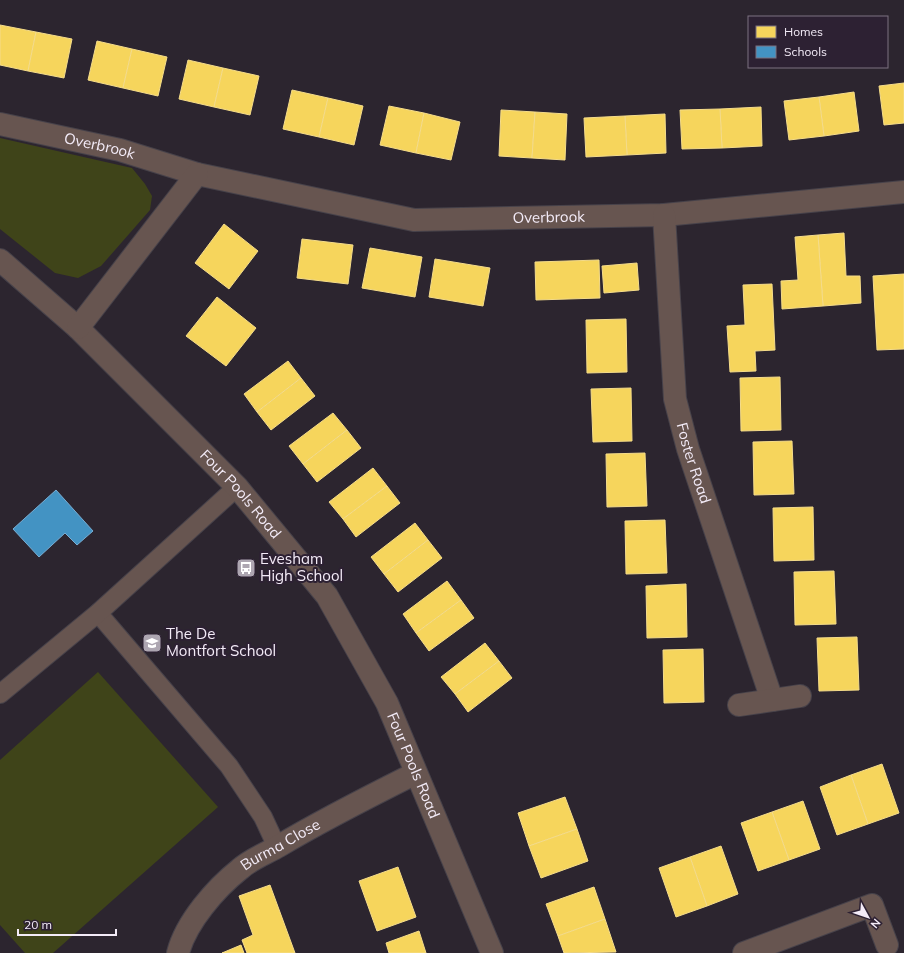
<svg xmlns="http://www.w3.org/2000/svg" width="904" height="953" viewBox="0 0 904 953" font-family="Mulish,sans-serif">
	<style>
		.green { fill: #3f4419 }
		.homes { fill: #f6d55c; stroke: #f5dc8a }
		.schools { fill: #4393c3; stroke: #78add3 }
		.lines { fill: none; stroke-linecap: round; stroke-linejoin: round }
		.service-casing { stroke: #47424a; stroke-width: 20 }
		.minor-casing { stroke: #47424a; stroke-width: 24 }
		.service { stroke: #675550; stroke-width: 18 }
		.minor { stroke: #675550; stroke-width: 22 }
		.labels { text-anchor: middle; stroke-width: 4; stroke-linejoin: round; paint-order: stroke }
		.street-label { font-size: 15px; fill: #f3ebf7; stroke: #2d2133 }
		.poi-label { font-size: 15px; fill: #f3ebf7; stroke: #2d2133; text-anchor: start }
	</style>
	<rect width="100%" height="100%" fill="#2c252f"/>
	<g class="green">
		<polygon points="0,138 132,168 145,184 152,196 150,210 101,266 78,278 55,273 0,229"/>
		<polygon points="98,672 218,807 53,953 25,953 0,925 0,760"/>
	</g>
	<g class="homes">
		<polygon points="0,25 36,32 28,71 0,65"/>
		<polygon points="36,32 72,39 64,78 28,71"/>
		<polygon points="97,41 132,49 123,88 88,80"/>
		<polygon points="132,49 167,57 158,96 123,88"/>
		<polygon points="188,60 223,68 214,107 179,99"/>
		<polygon points="223,68 259,76 250,115 214,107"/>
		<polygon points="904,83 904,123 884,125 879,86"/>
		<polygon points="292,90 328,98 319,137 283,129"/>
		<polygon points="854,92 859,131 824,136 819,97"/>
		<polygon points="819,97 824,136 789,140 784,101"/>
		<polygon points="328,98 363,106 354,145 319,137"/>
		<polygon points="389,106 424,113 416,153 380,145"/>
		<polygon points="761,107 762,146 722,148 720,109"/>
		<polygon points="720,109 722,148 682,149 680,110"/>
		<polygon points="501,110 535,112 532,158 499,156"/>
		<polygon points="535,112 567,114 565,160 532,158"/>
		<polygon points="424,113 460,122 451,160 416,153"/>
		<polygon points="665,114 666,153 627,155 625,116"/>
		<polygon points="625,116 627,155 586,157 584,118"/>
		<polygon points="224,224 258,251 229,289 195,263"/>
		<polygon points="844,233 846,276 860,276 861,303 823,306 818,235"/>
		<polygon points="818,235 823,306 782,309 781,281 798,280 795,237"/>
		<polygon points="302,239 353,245 348,284 297,278"/>
		<polygon points="370,248 422,257 415,297 362,288"/>
		<polygon points="435,259 490,268 483,306 429,297"/>
		<polygon points="599,260 600,298 536,300 535,262"/>
		<polygon points="637,263 639,290 604,293 602,266"/>
		<polygon points="904,274 904,349 877,350 873,276"/>
		<polygon points="772,284 775,350 755,351 756,371 730,372 727,326 745,325 743,285"/>
		<polygon points="217,297 256,328 226,366 186,336"/>
		<polygon points="626,319 627,372 587,373 586,320"/>
		<polygon points="288,361 301,378 257,412 244,394"/>
		<polygon points="780,377 781,430 741,431 740,378"/>
		<polygon points="301,378 315,396 271,430 257,412"/>
		<polygon points="631,388 632,441 593,442 591,389"/>
		<polygon points="333,413 347,430 303,464 289,446"/>
		<polygon points="347,430 361,448 317,482 303,464"/>
		<polygon points="792,441 794,494 754,495 753,442"/>
		<polygon points="645,453 647,506 607,507 606,454"/>
		<polygon points="373,468 387,486 343,519 329,502"/>
		<polygon points="387,486 400,503 356,537 343,519"/>
		<polygon points="813,507 814,560 774,561 773,508"/>
		<polygon points="665,520 667,573 626,574 625,521"/>
		<polygon points="415,523 428,540 384,574 371,557"/>
		<polygon points="428,540 442,558 398,592 384,574"/>
		<polygon points="834,571 836,624 795,625 794,572"/>
		<polygon points="447,581 461,600 416,633 403,614"/>
		<polygon points="686,584 687,637 647,638 646,586"/>
		<polygon points="461,600 474,618 429,651 416,633"/>
		<polygon points="857,637 859,690 819,691 817,638"/>
		<polygon points="485,643 499,661 455,694 441,677"/>
		<polygon points="703,649 704,702 664,703 663,650"/>
		<polygon points="499,661 512,678 468,712 455,694"/>
		<polygon points="882,764 899,813 868,824 851,775"/>
		<polygon points="851,775 868,824 837,835 820,787"/>
		<polygon points="565,797 577,829 529,846 518,813"/>
		<polygon points="803,801 820,849 789,860 772,812"/>
		<polygon points="772,812 789,860 758,871 741,823"/>
		<polygon points="577,829 588,861 541,878 529,846"/>
		<polygon points="721,846 738,894 707,906 690,857"/>
		<polygon points="690,857 707,906 676,917 659,868"/>
		<polygon points="398,867 416,917 377,931 359,881"/>
		<polygon points="270,885 295,953 247,953 242,940 253,935 239,896"/>
		<polygon points="594,887 605,919 558,936 546,904"/>
		<polygon points="605,919 616,952 564,953 558,936"/>
		<polygon points="419,931 426,953 389,953 386,943"/>
		<polygon points="241,945 244,953 222,953"/>
	</g>
	<polygon class="schools" points="56,490 93,531 77,545 65,533 39,557 13,529"/>
	<g class="lines">
		<g class="service-casing">
			<g id="service">
				<polyline points="98,613 229,766 263,817 277,847"/>
				<polyline points="0,694 98,613 237,487"/>
			</g>
		</g>
		<g class="minor-casing">
			<g id="minor">
				<path id="s1" d="M0,124L120,150L197,174L414,220L664,215L904,192"/>
				<path id="s2" d="M664,215L675,399L688,449L772,700"/>
				<path id="s3" d="M0,260L78,328L237,487L327,596L387,703L492,953"/>
				<polyline points="78,328 197,174"/>
				<polyline points="739,705 800,696"/>
				<path id="s4" d="M178,953C186,922 216,888 240,869C251,859 267,853 279,846C324,819 370,796 416,773"/>
				<polyline points="744,953 872,905 887,945"/>
			</g>
		</g>
		<use href="#service" class="service"/>
		<use href="#minor" class="minor"/>
	</g>
	<defs>
		<g id="bus-square" transform="scale(1)"><rect x="-9" y="-9" width="18" height="18" rx="4" fill="#ada6b1" stroke="#2d2133"/><path d="M-5-6H5V4H4V6H2V4H-2V6H-4V4H-5ZM-3.5-4V0h7V-4ZM-3.5 1.2v1.5H-2V1.2ZM2 1.2v1.5H3.5V1.2Z" fill="#fff"/></g>
		<g id="school-square" transform="scale(1)"><rect x="-9" y="-9" width="18" height="18" rx="4" fill="#ada6b1" stroke="#2d2133"/><path d="M0-5L7-2L0 1L-7-2ZM-4 1L0 2.5L4 1V4Q0 6-4 4Z" fill="#fff"/></g>
	</defs>
	<g fill-rule="evenodd">
		<use href="#bus-square" x="246" y="568"/>
		<use href="#school-square" x="152" y="643"/>
	</g>
	<g class="labels">
		<g class="street-label">
			<text dy="5" stroke="none"><textPath href="#s1" startOffset="102">Overbrook</textPath></text>
			<text dy="5" stroke="none"><textPath href="#s1" startOffset="560">Overbrook</textPath></text>
			<text dy="5" stroke="none"><textPath href="#s2" startOffset="251">Foster Road</textPath></text>
			<text dy="5" stroke="none"><textPath href="#s3" startOffset="336">Four Pools Road</textPath></text>
			<text dy="5" stroke="none"><textPath href="#s3" startOffset="660">Four Pools Road</textPath></text>
			<text dy="5" stroke="none"><textPath href="#s4" startOffset="153">Burma Close</textPath></text>
		</g>
		<g class="poi-label">
			<text x="260" y="564">Evesham<tspan x="260" dy="17">High School</tspan></text>
			<text x="166" y="639">The De<tspan x="166" dy="17">Montfort School</tspan></text>
		</g>
	</g>
	<rect x="748" y="16" width="140" height="52" fill="#2d2133" stroke="#7c7281"/>
	<rect x="756" y="26" width="20" height="12" fill="#f6d55c" stroke="#7c7281"/>
	<text x="784" y="36" font-size="12" fill="#f3ebf7">Homes</text>
	<rect x="756" y="46" width="20" height="12" fill="#4393c3" stroke="#7c7281"/>
	<text x="784" y="56" font-size="12" fill="#f3ebf7">Schools</text>
	<g transform="translate(868 917) rotate(130)" stroke="#2d2133" stroke-width="3" paint-order="stroke">
	<path d="M0-3L7 15L0 10L-7 15Z" fill="#f3ebf7"/>
	<text y="-6" font-size="11" font-weight="bold" text-anchor="middle" fill="#f3ebf7">N</text>
	</g>
	<path d="M18 929v6h98v-6" fill="none" stroke="#f3ebf7" stroke-width="2"/>
	<text x="24" y="929" font-size="12" fill="#f3ebf7" stroke="#2d2133" stroke-width="3" paint-order="stroke">20 m</text>
</svg>
